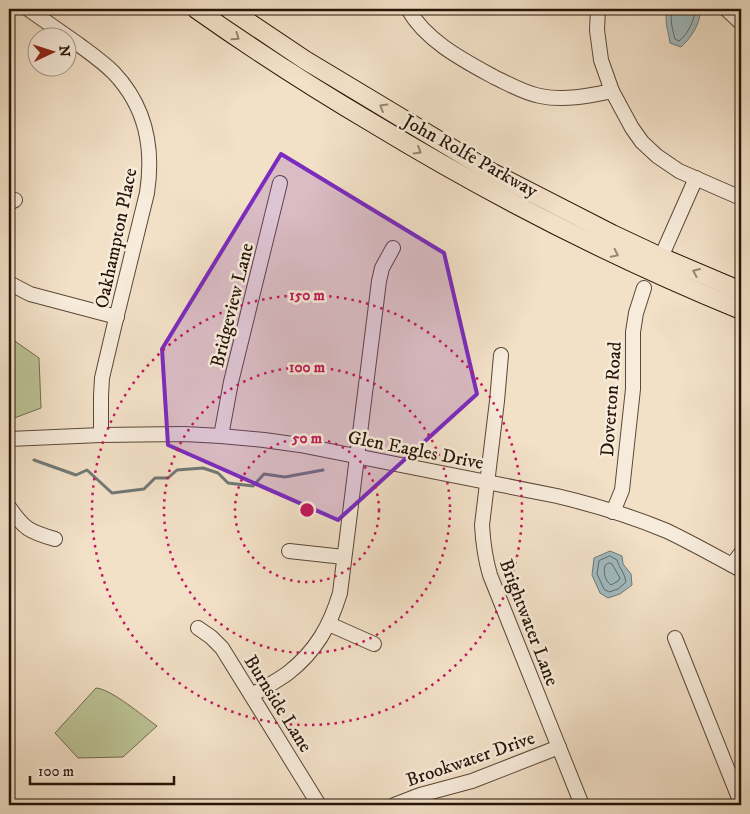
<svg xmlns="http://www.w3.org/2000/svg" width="750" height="814" viewBox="0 0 750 814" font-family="'IM FELL DW Pica',serif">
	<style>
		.green { fill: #bbc295; stroke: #716b4e }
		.water { fill: #a0bac0; stroke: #707876 }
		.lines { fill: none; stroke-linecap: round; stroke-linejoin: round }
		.shore { stroke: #646764; stroke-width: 1 }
		.stream { stroke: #707876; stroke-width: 3 }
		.minor-casing { stroke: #5a4737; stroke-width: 16 }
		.major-casing { stroke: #271407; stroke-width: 20 }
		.minor { stroke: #f7ebdb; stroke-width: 14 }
		.major { stroke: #f2e0c7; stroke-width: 18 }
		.oneway { stroke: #978471 }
		.marked { fill: #7b2cbf; fill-opacity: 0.2; stroke: #7b2cbf; stroke-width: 4; stroke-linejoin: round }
		.ring { fill: none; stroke: #c2185b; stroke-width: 2.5; stroke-dasharray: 2.5 5 }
		.labels { text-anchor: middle; stroke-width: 5; stroke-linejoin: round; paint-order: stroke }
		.street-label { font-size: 19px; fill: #271407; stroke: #f7ebdb }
		.centre { fill: #c2185b; stroke: #f7ebdb; stroke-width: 2.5 }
		.ring-label { font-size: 15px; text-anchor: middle; font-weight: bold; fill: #c2185b; stroke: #f7ebdb; stroke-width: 5; stroke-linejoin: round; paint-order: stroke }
	</style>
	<rect width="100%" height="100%" fill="#f2e0c7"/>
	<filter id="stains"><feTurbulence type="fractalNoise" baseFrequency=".004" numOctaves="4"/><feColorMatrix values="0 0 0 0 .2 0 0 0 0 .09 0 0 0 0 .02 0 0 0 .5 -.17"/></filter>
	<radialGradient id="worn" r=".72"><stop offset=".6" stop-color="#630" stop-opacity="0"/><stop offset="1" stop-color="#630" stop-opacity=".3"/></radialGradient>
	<g class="green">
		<polygon points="9,337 39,358 41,408 9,420"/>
		<path d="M96,688C111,689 143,716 157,726L123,757L78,758L55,733Z"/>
	</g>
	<g class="water">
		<path d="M668,9L700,10C701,23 691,38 681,47L670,43C669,32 663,20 668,9Z"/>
		<polygon points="610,551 622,556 623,564 631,574 632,585 620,594 608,598 600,593 592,575 594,558"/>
	</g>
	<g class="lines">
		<g class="shore">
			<path d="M672,9C670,20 672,28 675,39L679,41C688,34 695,20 695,9"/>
			<path d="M610,556L617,560C619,568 625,573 626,582L618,589L609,592L604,589L597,574L599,561Z"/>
			<path d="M609,563L612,564L620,578L618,581L611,585C605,581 603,572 605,566Z"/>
		</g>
		<polyline class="stream" points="34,460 76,475 87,470 112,493 144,489 155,478 168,478 177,470 203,468 218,473 228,483 253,486 264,474 285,477 323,470"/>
		<g class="minor-casing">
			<g id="minor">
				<path d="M28,9C45,21 61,32 78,44C90,53 103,62 114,73C146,107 154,147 147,193L114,327L102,378L101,396V435"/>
				<path d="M408,9C426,41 463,60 494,77C509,84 524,93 540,96C565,101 588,96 612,91"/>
				<polyline points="598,9 597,30 601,60 612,91 632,128 642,142 657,156 679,171 741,198"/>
				<polyline points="726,9 741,23"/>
				<polyline points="9,203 15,200"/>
				<polyline points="658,264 696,178"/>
				<polyline points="9,283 30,294 117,317"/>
				<path d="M501,355L497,401L482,525C483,543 485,558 490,575L582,805"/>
				<polyline points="221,436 231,382 280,183"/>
				<path d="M9,439L101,435L184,434L221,436L264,440L300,445L557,496C595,505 631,516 667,531C692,543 717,557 741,570"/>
				<path d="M9,507C24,529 30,532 55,539"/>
				<polyline points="613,512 622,490 633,389 633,332 636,313 644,288"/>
				<polyline points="289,551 344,557"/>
				<polyline points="732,565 741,553"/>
				<polyline points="329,624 374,644"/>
				<polyline points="198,628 211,637 222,648 319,805"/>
				<polyline points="675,638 741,803"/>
				<path d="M252,695C264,688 277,681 288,673C316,651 330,626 340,593L379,281L382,268L393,248"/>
				<polyline points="394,805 420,795 472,781 559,747"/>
			</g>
		</g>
		<g class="major-casing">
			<g id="major">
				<path d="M196,9C254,50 313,88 374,124C491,195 614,258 741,310"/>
				<polyline points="229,9 305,60 493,173 612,234 661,257 741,291"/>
			</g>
		</g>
		<use href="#minor" class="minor"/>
		<use href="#major" class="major"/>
	</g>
	<defs><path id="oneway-chevron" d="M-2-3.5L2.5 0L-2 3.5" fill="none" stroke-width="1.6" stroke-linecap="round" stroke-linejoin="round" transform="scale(1.25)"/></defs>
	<g class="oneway">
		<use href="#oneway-chevron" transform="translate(236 37) rotate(35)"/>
		<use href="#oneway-chevron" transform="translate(383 107) rotate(-149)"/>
		<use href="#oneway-chevron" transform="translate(418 151) rotate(31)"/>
		<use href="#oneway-chevron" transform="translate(615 254) rotate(26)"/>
		<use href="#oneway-chevron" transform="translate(696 272) rotate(-157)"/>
	</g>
	<path class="marked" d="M281,154L444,253L477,394L338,520L168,445L162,349Z"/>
	<g class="ring">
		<circle cx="307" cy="510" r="72"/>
		<circle cx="307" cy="510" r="143"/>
		<circle cx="307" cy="510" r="215"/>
	</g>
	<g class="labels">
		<g class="street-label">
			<text transform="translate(471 155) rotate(29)" y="7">John Rolfe Parkway</text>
			<text transform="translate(115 238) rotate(-78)" y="7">Oakhampton Place</text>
			<text transform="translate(231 305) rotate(-76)" y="7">Bridgeview Lane</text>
			<text transform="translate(610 399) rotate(-86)" y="7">Doverton Road</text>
			<text transform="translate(416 449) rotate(11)" y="7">Glen Eagles Drive</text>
			<text transform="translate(530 622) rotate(69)" y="7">Brightwater Lane</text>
			<text transform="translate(279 703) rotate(58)" y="7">Burnside Lane</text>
			<text transform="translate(470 758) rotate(-19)" y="7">Brookwater Drive</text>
		</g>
	</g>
	<circle cx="307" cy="510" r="8" class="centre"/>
	<g class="ring-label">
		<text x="307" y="300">150 m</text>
		<text x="307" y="372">100 m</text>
		<text x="307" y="443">50 m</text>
	</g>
	<rect width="750" height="814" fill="none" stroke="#f2e0c7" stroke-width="30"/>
	<rect x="10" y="10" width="730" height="794" fill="none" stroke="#271407" stroke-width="2.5"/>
	<rect x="15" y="15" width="720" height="784" fill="none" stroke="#271407"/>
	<g transform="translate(52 52) rotate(86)"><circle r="24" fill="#f7ebdb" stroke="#a49586"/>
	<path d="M0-4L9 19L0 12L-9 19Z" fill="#8f2418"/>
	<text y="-8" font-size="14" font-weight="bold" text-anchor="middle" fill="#271407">N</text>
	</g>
	<path d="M30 776v8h144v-8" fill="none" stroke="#271407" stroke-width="2.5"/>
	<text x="38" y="776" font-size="15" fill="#271407" stroke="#f7ebdb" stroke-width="4" paint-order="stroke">100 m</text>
	<rect width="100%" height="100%" filter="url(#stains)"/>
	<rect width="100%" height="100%" fill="url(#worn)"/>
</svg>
